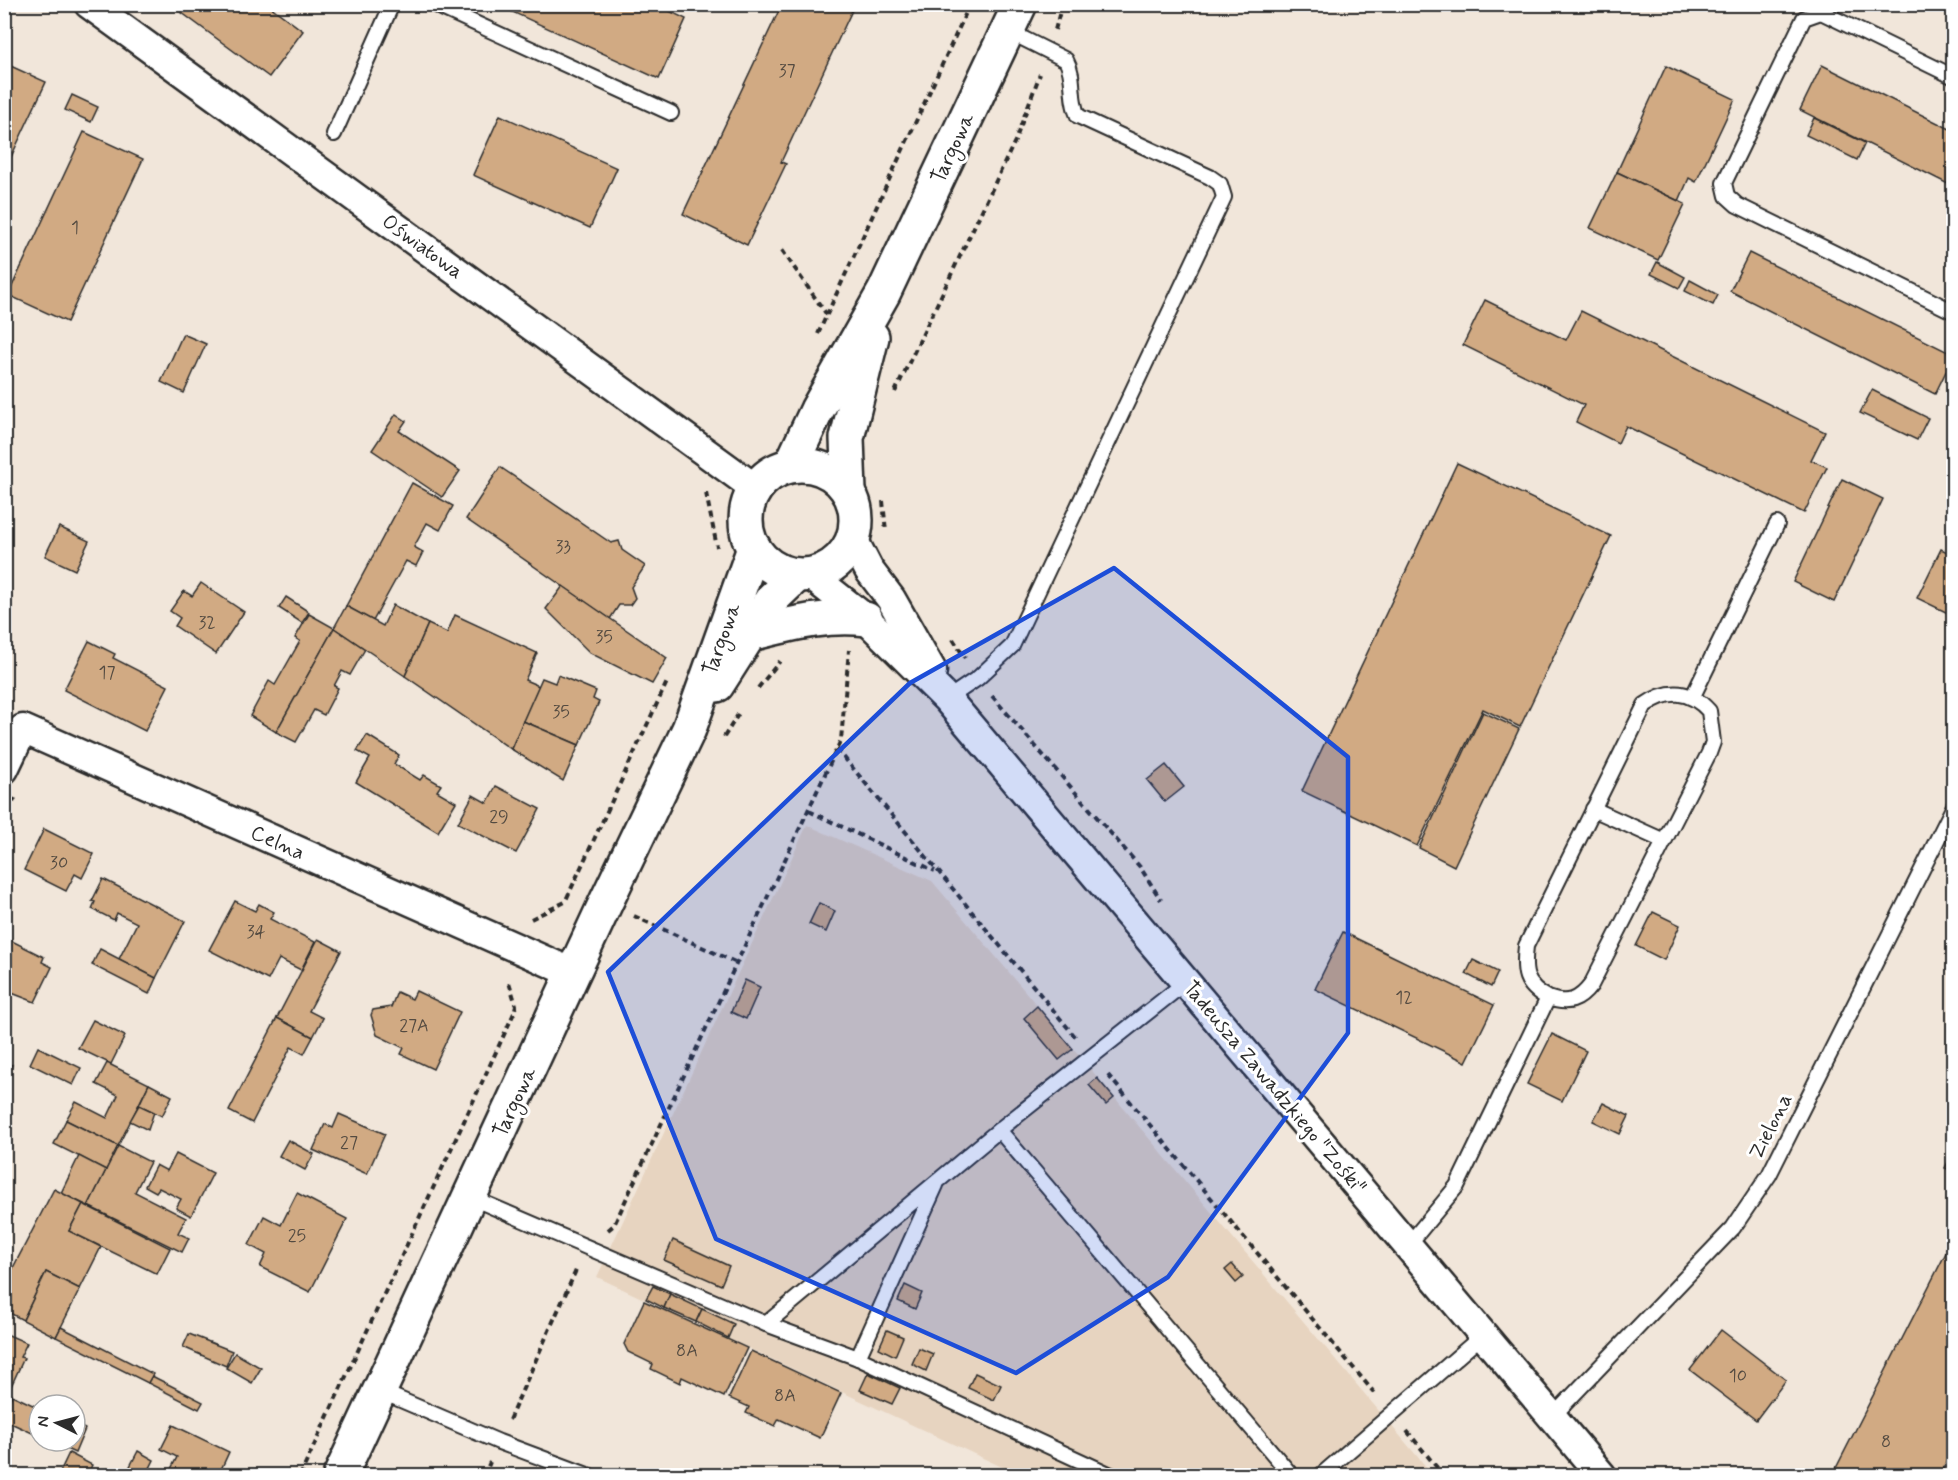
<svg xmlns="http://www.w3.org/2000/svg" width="1958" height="1480" viewBox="0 0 1958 1480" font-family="Mynerve,sans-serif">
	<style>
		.built { fill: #e7d4c0 }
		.building { fill: #d1aa83; stroke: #2b2b2b; stroke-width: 1.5 }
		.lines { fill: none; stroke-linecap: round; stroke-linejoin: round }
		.lane-casing { stroke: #2b2b2b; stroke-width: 18 }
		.street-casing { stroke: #2b2b2b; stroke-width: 33 }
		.secondary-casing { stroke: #2b2b2b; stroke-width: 38 }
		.path { stroke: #2b2b2b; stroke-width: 4; stroke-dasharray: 6 4.5; stroke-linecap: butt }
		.lane { stroke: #fff; stroke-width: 14 }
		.street { stroke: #fff; stroke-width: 28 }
		.secondary { stroke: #fff; stroke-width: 33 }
		.marked { fill: #1d4ed8; fill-opacity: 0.2; stroke: #1d4ed8; stroke-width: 4.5; stroke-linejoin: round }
		.labels { text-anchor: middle; stroke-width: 6; stroke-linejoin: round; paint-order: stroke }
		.number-label { font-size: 18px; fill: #544b41 }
		.street-label { font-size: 21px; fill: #2b2b2b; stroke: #fff }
	</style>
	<rect width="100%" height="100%" fill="#f1e6da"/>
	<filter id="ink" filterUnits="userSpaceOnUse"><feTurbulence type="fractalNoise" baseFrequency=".0167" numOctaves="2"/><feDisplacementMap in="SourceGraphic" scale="12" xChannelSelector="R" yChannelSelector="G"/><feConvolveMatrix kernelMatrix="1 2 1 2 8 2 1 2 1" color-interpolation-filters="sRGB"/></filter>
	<g filter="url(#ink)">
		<polygon class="built" points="807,825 932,881 1433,1475 1019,1475 597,1277"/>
		<g class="building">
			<polygon points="170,4 267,4 303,31 269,77"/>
			<polygon points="495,4 655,4 686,19 659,79"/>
			<polygon points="782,4 855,4 781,162 786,164 747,245 683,214"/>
			<polygon points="4,63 46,82 4,172"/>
			<polygon points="1822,65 1954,131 1954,187 1800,110"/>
			<polygon points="1666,66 1735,99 1696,182 1689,178 1679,201 1617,172"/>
			<polygon points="72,95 98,107 91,122 65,110"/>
			<polygon points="500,115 617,168 590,228 473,175"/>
			<polygon points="1814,118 1865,143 1857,160 1806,135"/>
			<polygon points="84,132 143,159 67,322 8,295"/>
			<polygon points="1617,172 1685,204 1658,260 1590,228"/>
			<polygon points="1749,253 1954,355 1935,394 1730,291"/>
			<polygon points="1657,262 1685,277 1679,288 1651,274"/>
			<polygon points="1690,280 1718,295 1713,305 1685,291"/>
			<polygon points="1485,300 1566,340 1581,311 1825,432 1811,460 1827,467 1804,513 1626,426 1618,443 1576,422 1584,405 1463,345"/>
			<polygon points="183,334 206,344 184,393 161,382"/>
			<polygon points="1872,390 1928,418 1917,440 1860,413"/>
			<polygon points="396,414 406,421 399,431 460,471 442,497 372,450"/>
			<polygon points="1457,463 1611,536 1520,727 1483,709 1417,846 1302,791"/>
			<polygon points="500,467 611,543 619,541 622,550 645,566 631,587 635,598 630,605 619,605 610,619 466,519"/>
			<polygon points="1842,479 1883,499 1834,602 1793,582"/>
			<polygon points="412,483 453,506 440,530 427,523 414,547 423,552 416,566 406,561 373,621 346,606"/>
			<polygon points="59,527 89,541 75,570 45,556"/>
			<polygon points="1941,549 1954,555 1954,616 1917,598"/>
			<polygon points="201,583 244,612 216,654 175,626 180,618 170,611 184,591 192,596"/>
			<polygon points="563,586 667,658 652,684 590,653 546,609"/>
			<polygon points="286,597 309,612 302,623 279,608"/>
			<polygon points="393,605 428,624 405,676 334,628 346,606 383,626"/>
			<polygon points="309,614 334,628 276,732 250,716 269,681 275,685 300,641 295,638"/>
			<polygon points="455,615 537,653 525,680 539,686 511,749 405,676 428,624 447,633"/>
			<polygon points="334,628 365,649 350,675 342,671 334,686 338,688 324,715 314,710 296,742 276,732"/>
			<polygon points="89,641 115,654 113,658 168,686 145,731 64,690"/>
			<polygon points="558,675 596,691 593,699 599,702 579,745 523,721 542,678 555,683"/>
			<polygon points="1483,712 1519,729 1454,866 1419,848"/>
			<polygon points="523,721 579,745 563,781 511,749"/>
			<polygon points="367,735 399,755 394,764 420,780 424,775 441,785 437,791 456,802 438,832 356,782 370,758 357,751"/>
			<polygon points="1166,765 1184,787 1165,802 1147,780"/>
			<polygon points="496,786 540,809 516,853 458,823 473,795 487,803"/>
			<polygon points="44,829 94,854 82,878 75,874 66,891 24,870"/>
			<polygon points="103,879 185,921 156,978 119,959 137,923 117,913 114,920 92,909 95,902 92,901"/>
			<polygon points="235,901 255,911 259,904 274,912 270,919 315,942 301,970 279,959 268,980 209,950"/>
			<polygon points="819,903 835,911 826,932 809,924"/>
			<polygon points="1653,912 1680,925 1664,960 1636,946"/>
			<polygon points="1343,932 1494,1005 1466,1062 1315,989"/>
			<polygon points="4,937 44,957 42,962 52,967 35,1002 4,990"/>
			<polygon points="318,939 341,951 309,1011 323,1018 313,1037 277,1018"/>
			<polygon points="100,949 156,978 149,994 92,965"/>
			<polygon points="1473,960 1498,972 1491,987 1466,974"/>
			<polygon points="745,980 760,987 746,1019 731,1012"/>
			<polygon points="416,991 460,1012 433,1069 401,1054 404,1048 377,1035 371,1015 373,1010 391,1007 397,992 412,999"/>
			<polygon points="1037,1006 1073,1049 1059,1060 1024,1018"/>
			<polygon points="277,1018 313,1037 304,1054 291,1047 252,1123 229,1111"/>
			<polygon points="93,1020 125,1036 111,1064 78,1048"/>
			<polygon points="1552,1034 1586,1051 1562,1101 1527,1084"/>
			<polygon points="38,1047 81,1068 73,1085 30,1064"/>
			<polygon points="4,1062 12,1065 4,1079"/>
			<polygon points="107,1063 149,1084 118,1146 66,1120 76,1102 107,1118 118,1095 96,1084"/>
			<polygon points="1097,1078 1114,1098 1106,1105 1089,1085"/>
			<polygon points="149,1084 172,1096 162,1116 139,1105"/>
			<polygon points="1603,1103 1629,1116 1620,1134 1593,1121"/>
			<polygon points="139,1105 154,1112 148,1130 130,1121"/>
			<polygon points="339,1114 385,1134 367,1174 313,1150 325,1124 333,1128"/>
			<polygon points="66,1120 118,1146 106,1170 54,1144"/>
			<polygon points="288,1140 314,1154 305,1170 279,1156"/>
			<polygon points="118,1146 150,1162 135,1192 186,1218 178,1233 189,1238 182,1252 88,1206"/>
			<polygon points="1954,1151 1954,1172 1945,1168"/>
			<polygon points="176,1154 213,1173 191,1216 176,1208 181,1199 159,1188 156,1192 145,1186 156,1165 167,1171"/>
			<polygon points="79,1156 106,1170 88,1206 61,1193"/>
			<polygon points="54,1189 83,1204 69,1231 101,1247 80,1289 46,1272 23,1320 4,1310 4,1285"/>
			<polygon points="297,1193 347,1219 310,1292 260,1267 266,1254 249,1245 264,1216 281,1225"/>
			<polygon points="83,1204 170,1248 157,1274 69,1231"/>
			<polygon points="1954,1237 1954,1447 1939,1476 1832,1476"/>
			<polygon points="673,1240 729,1266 721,1285 664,1260"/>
			<polygon points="1232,1264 1243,1277 1236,1283 1225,1270"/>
			<polygon points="46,1272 80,1289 56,1337 23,1320"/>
			<polygon points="905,1285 922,1293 915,1309 898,1301"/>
			<polygon points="653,1286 670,1294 664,1308 646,1299"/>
			<polygon points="670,1294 702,1309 696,1322 664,1308"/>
			<polygon points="644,1301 747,1348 724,1397 682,1377 680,1383 651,1369 653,1364 628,1352 624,1344"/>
			<polygon points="702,1309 734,1324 728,1338 696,1322"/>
			<polygon points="61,1327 153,1374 148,1383 56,1337"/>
			<polygon points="887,1330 903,1337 895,1356 879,1348"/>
			<polygon points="1721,1330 1786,1380 1756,1420 1690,1370"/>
			<polygon points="4,1333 27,1343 20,1357 24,1358 8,1393 12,1395 4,1412"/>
			<polygon points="189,1334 232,1351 226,1366 183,1347"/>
			<polygon points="919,1348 933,1354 926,1371 912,1364"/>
			<polygon points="751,1351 841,1393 820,1438 779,1419 775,1426 746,1413 749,1407 729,1398"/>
			<polygon points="235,1353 261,1368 252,1383 226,1368"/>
			<polygon points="868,1373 900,1388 892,1404 860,1390"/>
			<polygon points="975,1373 1001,1385 994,1400 968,1388"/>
			<polygon points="152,1376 203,1402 199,1409 148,1383"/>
			<polygon points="12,1395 39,1408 39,1436 4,1420 4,1412"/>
			<polygon points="75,1424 85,1429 75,1453 49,1441 75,1441"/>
			<polygon points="173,1425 229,1452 218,1476 169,1473 177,1457 161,1449"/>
			<polygon points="138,1451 154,1460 146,1476 125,1476"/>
			<polygon points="69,1453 92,1465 87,1476 69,1476 60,1472"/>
		</g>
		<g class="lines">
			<g class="lane-casing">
				<g id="lane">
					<polyline points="433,4 671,113"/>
					<polyline points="1954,77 1821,12 1804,18 1724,183 1727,196 1737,205 1954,312"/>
					<polyline points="334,134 392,4"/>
					<polyline points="1693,696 1777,524"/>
					<path d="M947,699L978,678L1012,646L1224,197L1220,184L1210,177L1078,116C1069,98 1076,78 1066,60L1008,31"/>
					<polyline points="1593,809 1664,841"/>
					<polyline points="999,1130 1292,1476"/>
					<polyline points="470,1197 766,1324 858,1358 1113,1476"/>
					<path d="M1409,1244L1457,1186L1548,998C1524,985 1523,972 1526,946L1645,705C1668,689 1689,689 1709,711L1713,742L1709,753L1591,985C1579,1001 1568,1005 1548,998"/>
					<polyline points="766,1324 999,1130 1186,982"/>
					<polyline points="858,1358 936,1185"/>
					<polyline points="380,1391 499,1442 590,1476"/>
					<polyline points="1553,1416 1733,1228 1769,1175 1954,806"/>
					<polyline points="1320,1476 1484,1334"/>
				</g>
			</g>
			<g class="street-casing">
				<g id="street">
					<polyline points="89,4 756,489"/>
					<polyline points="853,539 869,570 891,599 932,671"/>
					<polyline points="809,574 866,619 947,699 1602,1476"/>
					<polyline points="4,769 23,729 573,973"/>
				</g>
			</g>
			<g class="secondary-casing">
				<g id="secondary">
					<polyline points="791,465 817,410 884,292 1020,4"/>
					<circle cx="801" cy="520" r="55"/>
					<polyline points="849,492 847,438 872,337"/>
					<path d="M750,634C788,625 826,614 866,619"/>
					<polyline points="717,685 772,599 797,575"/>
					<polyline points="340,1476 606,902 689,729 754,548"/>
				</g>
			</g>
			<g class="path">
				<polyline points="1055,30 1062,4"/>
				<polyline points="782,250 827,315"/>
				<polyline points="818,334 970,4"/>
				<polyline points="895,392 1015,141 1040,74"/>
				<polyline points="706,493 717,547"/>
				<polyline points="883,501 886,532"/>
				<polyline points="953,639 965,658"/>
				<polyline points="758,688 780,661"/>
				<polyline points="992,696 1140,867 1161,900"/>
				<polyline points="724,737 739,713"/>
				<polyline points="837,749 1078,1040"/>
				<polyline points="809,811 935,871"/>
				<polyline points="4,821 15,798"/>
				<polyline points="634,916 737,963"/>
				<polyline points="531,919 565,902 667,682"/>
				<polyline points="1108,1075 1377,1396"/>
				<polyline points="608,1230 614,1225 841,740 849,650"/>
				<polyline points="509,1420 577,1268"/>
				<polyline points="1407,1431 1444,1476"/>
				<polyline points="300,1476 514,1013 516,1005 508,979"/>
				<polyline points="484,1476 490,1462"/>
			</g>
			<use href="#lane" class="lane"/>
			<use href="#street" class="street"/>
			<use href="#secondary" class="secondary"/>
		</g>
	</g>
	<path class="marked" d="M1114,568L1348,757V1033L1168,1277L1016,1373L716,1239L608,972L910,683Z"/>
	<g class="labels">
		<g class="number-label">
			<text x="787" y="76">37</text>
			<text x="75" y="233">1</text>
			<text x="563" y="552">33</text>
			<text x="207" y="628">32</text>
			<text x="604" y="642">35</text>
			<text x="107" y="678">17</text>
			<text x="561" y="717">35</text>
			<text x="499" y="822">29</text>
			<text x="59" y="868">30</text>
			<text x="256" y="937">34</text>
			<text x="1404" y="1003">12</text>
			<text x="414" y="1031">27A</text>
			<text x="349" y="1148">27</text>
			<text x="297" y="1241">25</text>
			<text x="687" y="1356">8A</text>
			<text x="1738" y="1381">10</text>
			<text x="785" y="1401">8A</text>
			<text x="1886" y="1447">8</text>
		</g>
		<g class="street-label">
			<text transform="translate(952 148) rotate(-65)" y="7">Targowa</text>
			<text transform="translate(423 246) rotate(36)" y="7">Oświatowa</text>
			<text transform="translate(721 639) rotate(-70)" y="7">Targowa</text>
			<text transform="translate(278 842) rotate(24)" y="7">Celna</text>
			<text transform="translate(1275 1087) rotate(50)" y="7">Tadeusza Zawadzkiego "Zośki"</text>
			<text transform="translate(514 1102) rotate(-65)" y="7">Targowa</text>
			<text transform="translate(1770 1126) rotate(-63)" y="7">Zielona</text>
		</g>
	</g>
	<rect width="1958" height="1480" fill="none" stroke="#fff" stroke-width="24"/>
	<rect x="12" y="12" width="1934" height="1456" fill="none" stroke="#2b2b2b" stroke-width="2" filter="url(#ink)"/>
	<g transform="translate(57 1423) rotate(276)"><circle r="28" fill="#ffffff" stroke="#aaaaaa" stroke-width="1.5"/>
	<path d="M0-4.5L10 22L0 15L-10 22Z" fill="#2b2b2b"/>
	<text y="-9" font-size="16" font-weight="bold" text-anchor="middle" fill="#2b2b2b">N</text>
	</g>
</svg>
